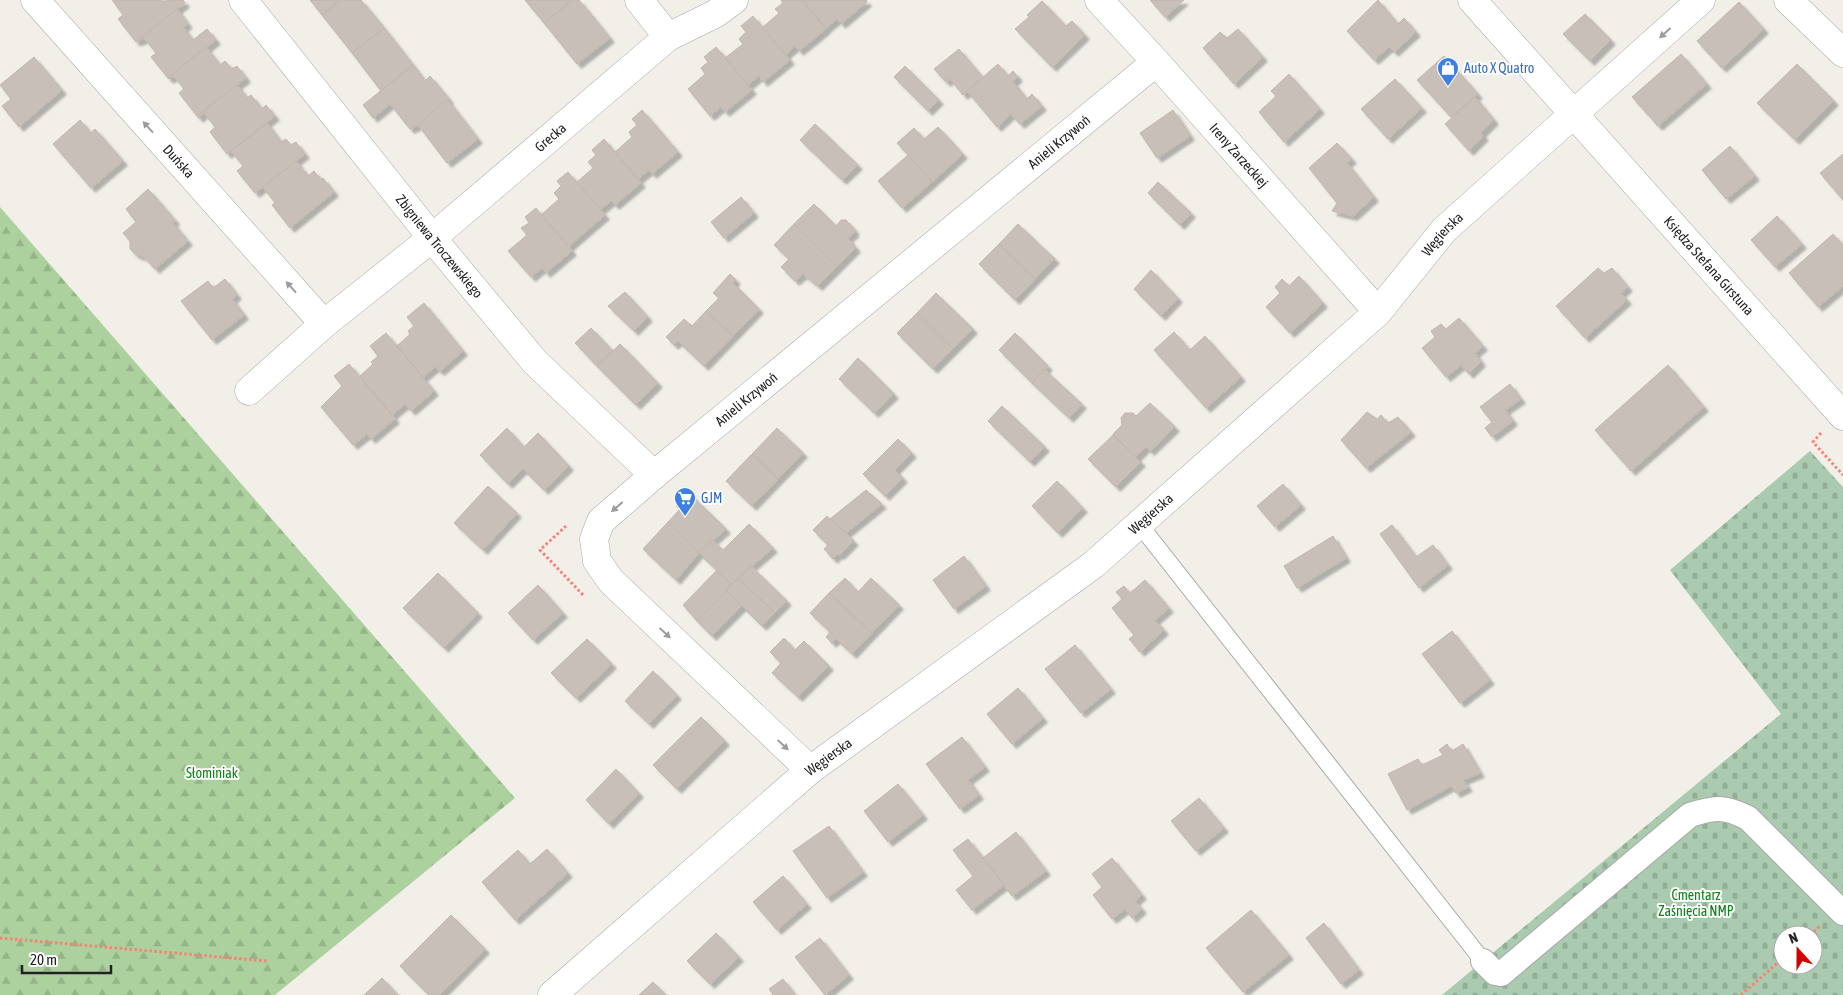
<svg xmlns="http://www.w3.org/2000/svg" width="1843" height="995" viewBox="0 0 1843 995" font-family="'Asap Condensed',sans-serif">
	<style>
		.forest { fill: url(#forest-firs) }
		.cemetery { fill: url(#cemetery-stones); fill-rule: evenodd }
		.building { fill: #c7bfb8; stroke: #c4b6ab; filter: url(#shadow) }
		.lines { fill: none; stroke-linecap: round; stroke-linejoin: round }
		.service-casing { stroke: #a9a9a9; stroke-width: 18 }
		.pedestrian-casing { stroke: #a9a9a9; stroke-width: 26 }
		.minor-casing { stroke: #a9a9a9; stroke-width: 29 }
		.path { stroke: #fa8072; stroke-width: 3; stroke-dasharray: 2.5 2.5; stroke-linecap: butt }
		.service { stroke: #fff; stroke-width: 16 }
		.pedestrian { stroke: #fff; stroke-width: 24 }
		.minor { stroke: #fff; stroke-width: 28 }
		.oneway { fill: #9c9c9c }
		.labels { text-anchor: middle; stroke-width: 4; stroke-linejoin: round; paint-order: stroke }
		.shop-label { font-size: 14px; fill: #366cbe; stroke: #fff; text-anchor: start }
		.street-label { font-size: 14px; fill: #222; stroke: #fff }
		.park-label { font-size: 14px; fill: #0c8416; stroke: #fff }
	</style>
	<defs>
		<pattern id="forest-firs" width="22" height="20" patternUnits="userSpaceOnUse" patternTransform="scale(1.25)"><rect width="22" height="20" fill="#add19e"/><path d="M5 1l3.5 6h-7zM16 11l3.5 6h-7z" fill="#95b388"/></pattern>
		<pattern id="cemetery-stones" width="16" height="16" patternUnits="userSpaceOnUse" patternTransform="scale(1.25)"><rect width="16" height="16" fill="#aacbaf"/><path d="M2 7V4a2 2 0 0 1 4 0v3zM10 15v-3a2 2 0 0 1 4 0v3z" fill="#92ae96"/></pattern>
		<filter id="shadow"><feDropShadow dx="4.5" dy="4.5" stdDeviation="1" flood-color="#0004"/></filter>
	</defs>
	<rect width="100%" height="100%" fill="#f2efe9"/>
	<polygon class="forest" points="0,207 515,798 275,995 0,995"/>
	<path class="cemetery" d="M1810,451L1843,487V995H1442L1781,714L1670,570ZM1783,935H1813V965H1783Z"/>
	<g class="building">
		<polygon points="112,0 161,0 162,1 183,0 185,3 136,42 118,19 123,15"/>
		<polygon points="310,0 341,0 322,15"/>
		<polygon points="341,0 361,0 384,28 352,53 322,15"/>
		<polygon points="525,0 573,0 544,23"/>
		<polygon points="573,0 579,0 610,38 577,64 544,23"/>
		<polygon points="781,0 802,0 826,29 799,51 795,46 785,55 762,28 779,13 775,9 783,3"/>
		<polygon points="804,0 866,0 867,2 841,24 837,19 826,28 803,1"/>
		<polygon points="1150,0 1184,0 1165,17"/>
		<polygon points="1378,0 1398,24 1404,18 1416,32 1394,52 1389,47 1374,60 1347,31"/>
		<polygon points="1042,1 1066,26 1072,21 1085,35 1052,67 1015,29 1029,17 1027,15"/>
		<polygon points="1739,2 1764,29 1722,68 1697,41"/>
		<polygon points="177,9 188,24 183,27 193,40 207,29 216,40 168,78 151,57 156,53 144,38 139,41 138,40"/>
		<polygon points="1585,14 1611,40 1590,61 1563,34"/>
		<polygon points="753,16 790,60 763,82 759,76 748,85 725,58 743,44 739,39 746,32 741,26"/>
		<polygon points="384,28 413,65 381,91 352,53"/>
		<polygon points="1238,29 1263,57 1234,84 1203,48 1220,32 1227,38"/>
		<polygon points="206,47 220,65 225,61 232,69 237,66 246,78 197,116 179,93 184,89 174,76 169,79 168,78"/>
		<polygon points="716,47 752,90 725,112 721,107 710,116 688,89 705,74 701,68 708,62 704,57"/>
		<polygon points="959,49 983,78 963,95 950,79 946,82 934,69"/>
		<polygon points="1681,54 1707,84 1658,126 1632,97"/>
		<polygon points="1444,56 1478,94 1451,117 1417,80"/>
		<polygon points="34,57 62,90 19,127 2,106 11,99 0,85"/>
		<polygon points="998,64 1008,76 1013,71 1018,77 1013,82 1027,99 1032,94 1042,106 1020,124 1011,114 997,127 967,91"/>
		<polygon points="1797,64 1834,101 1795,140 1757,103"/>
		<polygon points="413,65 425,81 430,76 449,99 418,125 410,129 390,104 373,118 363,105"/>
		<polygon points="905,66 939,100 928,111 894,77"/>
		<polygon points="1289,74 1320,109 1284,142 1259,112 1276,96 1271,91"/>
		<polygon points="1395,79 1422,108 1388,139 1361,109"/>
		<polygon points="237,85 247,98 251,95 262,109 266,105 275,116 227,154 210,132 215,127 204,113 199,118 197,116"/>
		<polygon points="1475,97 1494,120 1481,133 1484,136 1469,151 1445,124"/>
		<polygon points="447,99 478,139 447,163 418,125"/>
		<polygon points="642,110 678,152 652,174 649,170 638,179 615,152 632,137 629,132 637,125 632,119"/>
		<polygon points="1173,110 1190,136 1157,158 1140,133"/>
		<polygon points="80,120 91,133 95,129 123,161 91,188 53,144"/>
		<polygon points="267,123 281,142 286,139 291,145 296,142 305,154 255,193 237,171 243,166 231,151"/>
		<polygon points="815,124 858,165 842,180 800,140"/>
		<polygon points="938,127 963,154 932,182 897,143 914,128 924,139"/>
		<polygon points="604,139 641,183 615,205 611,201 600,210 577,182 593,168 588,162 596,155 592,150"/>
		<polygon points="1337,143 1352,159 1347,163 1374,197 1353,216 1332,211 1337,203 1309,168"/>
		<polygon points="1730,146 1755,176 1726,199 1702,170"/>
		<polygon points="1843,154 1843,200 1820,173"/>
		<polygon points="908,155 932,182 902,208 878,181"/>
		<polygon points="296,161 308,176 314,171 321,180 323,178 334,192 290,228 272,205 275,203 263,187"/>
		<polygon points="568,172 605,215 568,247 541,215 559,199 554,193 561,186 557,181"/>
		<polygon points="1158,182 1191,213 1180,225 1148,193"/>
		<polygon points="148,189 175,220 173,223 188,241 155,269 144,257 135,254 130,249 130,241 123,233 136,222 126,209"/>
		<polygon points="741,197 754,213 724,238 711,222"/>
		<polygon points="814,204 836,226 841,220 846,220 854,229 854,233 848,238 856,248 837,267 794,224"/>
		<polygon points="536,208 572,251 546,273 542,268 531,277 508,251 527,235 521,228 529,223 525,217"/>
		<polygon points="1777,216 1802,244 1775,267 1751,240"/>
		<polygon points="794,224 837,267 818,286 803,274 795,281 781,267 789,259 774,245"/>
		<polygon points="1018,224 1055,259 1035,279 999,244"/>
		<polygon points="1833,234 1843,245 1843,286 1818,307 1789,273"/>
		<polygon points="999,244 1035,279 1015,300 979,264"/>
		<polygon points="1598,268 1604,273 1612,268 1628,287 1621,293 1627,300 1585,338 1556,306"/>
		<polygon points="1151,270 1178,298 1161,316 1134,289"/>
		<polygon points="730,274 736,280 733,283 759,309 733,336 706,311 719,298 713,293"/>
		<polygon points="1299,276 1323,303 1290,333 1266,307 1280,293 1275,287 1282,279 1289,286"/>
		<polygon points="225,279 237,295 232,299 244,315 212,340 181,301 208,281 213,288"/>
		<polygon points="625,292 648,317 634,331 608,306"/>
		<polygon points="936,293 973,329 953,349 917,313"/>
		<polygon points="424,303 463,351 440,371 435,367 423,377 397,346 410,334 408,331 414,326 407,317"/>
		<polygon points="706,311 733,336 704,366 678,341 674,345 666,337 684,319 692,326"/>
		<polygon points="917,313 953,349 933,369 897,333"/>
		<polygon points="1459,318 1483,346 1475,353 1481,362 1469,374 1461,365 1446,377 1422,348 1435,337 1431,331 1441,324 1446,329"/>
		<polygon points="591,328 613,351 597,366 575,343"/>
		<polygon points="1174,332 1190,350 1205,336 1241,377 1206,408 1154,350"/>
		<polygon points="386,333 434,391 411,411 405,404 392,415 360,376 373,364 371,362 378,356 370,346"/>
		<polygon points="1015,333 1048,366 1032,383 999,350"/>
		<polygon points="620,344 658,383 636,405 597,366"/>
		<polygon points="858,358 894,394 874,413 839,379"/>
		<polygon points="349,364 395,419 371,439 367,434 353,445 321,407 342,386 334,376"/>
		<polygon points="1668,365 1704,407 1631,471 1595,430"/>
		<polygon points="1045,370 1082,404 1069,418 1032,383"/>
		<polygon points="1510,384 1521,399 1505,410 1513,421 1492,437 1485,428 1492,422 1480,407"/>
		<polygon points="1150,403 1175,427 1150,451 1146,447 1136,457 1113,434 1122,425 1121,418 1125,413 1133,413 1136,416"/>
		<polygon points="1002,406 1045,447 1030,462 988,421"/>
		<polygon points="1367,412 1377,419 1381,415 1388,423 1398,417 1411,432 1366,468 1341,440"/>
		<polygon points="507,428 524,447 538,433 569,466 544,490 523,469 508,484 480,455"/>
		<polygon points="777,428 803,453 778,479 752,454"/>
		<polygon points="1113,435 1141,462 1116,487 1088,459"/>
		<polygon points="898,439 912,453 895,470 903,478 885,496 863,474"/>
		<polygon points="752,454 778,479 752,506 726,481"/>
		<polygon points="1057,481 1083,508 1058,533 1032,506"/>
		<polygon points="1283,484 1301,505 1275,527 1257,506"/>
		<polygon points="488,486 517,513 483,550 454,523"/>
		<polygon points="866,490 882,504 846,533 830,519"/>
		<polygon points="689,493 726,529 699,553 668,522 680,509 676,506"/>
		<polygon points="827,516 854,541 840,555 838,554 833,559 824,549 828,545 813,530"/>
		<polygon points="668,522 699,553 676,580 643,549"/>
		<polygon points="749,524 773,548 731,584 699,553 711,541 713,541 723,550"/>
		<polygon points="1392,525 1416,557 1433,545 1448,565 1419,588 1380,534"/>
		<polygon points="1333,536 1346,558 1297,588 1284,566"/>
		<polygon points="964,556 986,586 954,609 933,580"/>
		<polygon points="751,566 787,601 775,613 739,579"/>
		<polygon points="717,570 731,584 727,591 697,621 683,605"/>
		<polygon points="438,573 478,613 444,648 403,608"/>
		<polygon points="845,578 858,592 871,578 899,605 872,633 829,593"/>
		<polygon points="739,579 775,613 762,626 727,591 731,584"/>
		<polygon points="1145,580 1169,608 1155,620 1164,630 1140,652 1129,639 1134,635 1112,608 1122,599 1116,592 1124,586 1130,593"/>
		<polygon points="538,585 563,613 533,640 508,613"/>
		<polygon points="727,591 742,606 712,636 697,621"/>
		<polygon points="829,593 872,633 852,654 836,639 832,643 826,637 830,632 810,613"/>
		<polygon points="1452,631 1490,680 1460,703 1422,654"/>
		<polygon points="784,638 795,650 804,641 829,666 798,697 772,673 781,663 770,652"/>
		<polygon points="587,639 612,664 576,698 551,673"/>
		<polygon points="1075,645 1111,689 1081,713 1045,669"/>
		<polygon points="653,671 677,695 649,724 625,701"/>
		<polygon points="1018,688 1043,718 1012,744 987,714"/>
		<polygon points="701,717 725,741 677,789 653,765"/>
		<polygon points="962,737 985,767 968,780 979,795 960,809 926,764"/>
		<polygon points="1447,744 1452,751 1463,744 1480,773 1463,780 1468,787 1456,793 1451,786 1407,810 1388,774 1418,759 1422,765 1443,755 1439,750"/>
		<polygon points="616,769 639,793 609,824 586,800"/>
		<polygon points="898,784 923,815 888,842 864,811"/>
		<polygon points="1199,798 1224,828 1196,851 1171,821"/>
		<polygon points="829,826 863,872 827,898 793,851"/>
		<polygon points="1016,832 1046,871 1012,896 983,858"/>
		<polygon points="968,839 1004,885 972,910 956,890 973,876 953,850"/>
		<polygon points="547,849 568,873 515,920 482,882 518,850 530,864"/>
		<polygon points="1112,858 1142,895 1135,901 1142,909 1132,918 1125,909 1112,919 1093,895 1102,887 1092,874"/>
		<polygon points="783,876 807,904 777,930 753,902"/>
		<polygon points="1251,910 1289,955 1243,992 1206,948"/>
		<polygon points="451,915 485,949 440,995 429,995 400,966"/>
		<polygon points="1324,923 1359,970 1341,984 1306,938"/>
		<polygon points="716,933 739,957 710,984 687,961"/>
		<polygon points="820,938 849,975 825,995 795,957"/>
		<polygon points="382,978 398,995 364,995"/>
		<polygon points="783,979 795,995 773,995 769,989"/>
		<polygon points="653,982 666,995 639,995"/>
	</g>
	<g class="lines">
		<g class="service-casing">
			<polyline id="service" points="1139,524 1483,961"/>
		</g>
		<g class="pedestrian-casing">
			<path id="pedestrian" d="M1483,961L1495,973L1501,974L1690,815C1715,807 1724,806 1748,818L1843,913"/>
		</g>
		<g class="minor-casing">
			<g id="minor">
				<path id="s1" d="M35,0L324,324"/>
				<path id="s2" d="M243,0L432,238L535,362L654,475"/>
				<path id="s3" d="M1099,0L1156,62L1378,312"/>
				<path id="s4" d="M1472,0L1843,416"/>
				<polyline points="1788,0 1843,53"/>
				<polyline points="668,37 715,14 734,0"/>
				<path id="s5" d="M249,391L324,324L432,238L668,37L639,0"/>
				<path id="s6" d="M810,770L611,581L597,561L594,539L601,521L654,475L1156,62"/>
				<path id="s7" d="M552,995L810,770L1093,565L1378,312L1444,230L1701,0"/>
			</g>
		</g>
		<g class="path">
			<polyline points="1821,433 1813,442 1843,475"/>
			<polyline points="566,526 540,550 584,596"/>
			<polyline points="1810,935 1820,926"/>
			<polyline points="0,938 267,961"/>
			<polyline points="1741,995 1783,958"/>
		</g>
		<use href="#service" class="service"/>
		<use href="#pedestrian" class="pedestrian"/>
		<use href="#minor" class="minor"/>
	</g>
	<defs><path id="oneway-solid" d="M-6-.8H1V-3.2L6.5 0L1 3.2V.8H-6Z" transform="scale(1.25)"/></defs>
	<g class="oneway">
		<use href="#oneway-solid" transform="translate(1665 33) rotate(138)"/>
		<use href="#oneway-solid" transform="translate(148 127) rotate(-132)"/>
		<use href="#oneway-solid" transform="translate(291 287) rotate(-132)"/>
		<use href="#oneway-solid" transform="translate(617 507) rotate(139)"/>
		<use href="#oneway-solid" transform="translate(665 633) rotate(43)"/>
		<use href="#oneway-solid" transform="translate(783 745) rotate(43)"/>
	</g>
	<defs>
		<g id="shop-pin" transform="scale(1.125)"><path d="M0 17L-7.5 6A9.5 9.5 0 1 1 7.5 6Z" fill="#3f7fe0" stroke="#fff"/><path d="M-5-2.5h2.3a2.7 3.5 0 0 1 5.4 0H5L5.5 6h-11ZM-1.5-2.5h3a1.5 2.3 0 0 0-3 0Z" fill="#fff"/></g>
		<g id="supermarket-pin" transform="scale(1.125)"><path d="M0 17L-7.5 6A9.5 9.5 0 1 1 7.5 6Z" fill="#3f7fe0" stroke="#fff"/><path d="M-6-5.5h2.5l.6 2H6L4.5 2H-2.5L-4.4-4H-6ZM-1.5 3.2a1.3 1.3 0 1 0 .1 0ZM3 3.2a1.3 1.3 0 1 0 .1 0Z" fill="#fff"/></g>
	</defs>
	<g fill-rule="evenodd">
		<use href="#shop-pin" x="1448" y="68"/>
		<use href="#supermarket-pin" x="685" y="498"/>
	</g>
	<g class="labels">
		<g class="shop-label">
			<text x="1464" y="73">Auto X Quatro</text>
			<text x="701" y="503">GJM</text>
		</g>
		<g class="street-label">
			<text dy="5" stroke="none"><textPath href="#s5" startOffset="394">Grecka</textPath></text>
			<text dy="5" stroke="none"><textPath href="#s6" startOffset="935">Anieli Krzywoń</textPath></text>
			<text dy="5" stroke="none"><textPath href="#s3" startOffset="209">Ireny Zarzeckiej</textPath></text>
			<text dy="5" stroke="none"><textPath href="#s1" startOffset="216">Duńska</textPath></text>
			<text dy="5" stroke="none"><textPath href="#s7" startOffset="1174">Węgierska</textPath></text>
			<text dy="5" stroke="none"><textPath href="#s2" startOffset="315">Zbigniewa Troczewskiego</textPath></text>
			<text dy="5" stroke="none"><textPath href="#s4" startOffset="356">Księdza Stefana Girstuna</textPath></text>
			<text dy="5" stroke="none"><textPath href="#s6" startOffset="530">Anieli Krzywoń</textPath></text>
			<text dy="5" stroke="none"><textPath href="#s7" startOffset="769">Węgierska</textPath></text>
			<text dy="5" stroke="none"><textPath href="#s7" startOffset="365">Węgierska</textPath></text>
		</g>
		<g class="park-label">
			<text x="212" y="778">Słominiak</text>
			<text x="1696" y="900">Cmentarz<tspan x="1696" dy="16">Zaśnięcia NMP</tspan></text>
		</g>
	</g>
	<g transform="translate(1798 950) rotate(339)"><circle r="24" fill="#ffffff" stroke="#a7a7a7"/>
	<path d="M0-4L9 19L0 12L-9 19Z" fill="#d40000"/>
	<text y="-8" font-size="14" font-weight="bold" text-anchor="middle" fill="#222222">N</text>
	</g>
	<path d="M22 965v8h89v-8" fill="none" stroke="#222222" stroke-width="2.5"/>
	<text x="30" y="965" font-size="15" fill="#222222" stroke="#ffffff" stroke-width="4" paint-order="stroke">20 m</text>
</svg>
